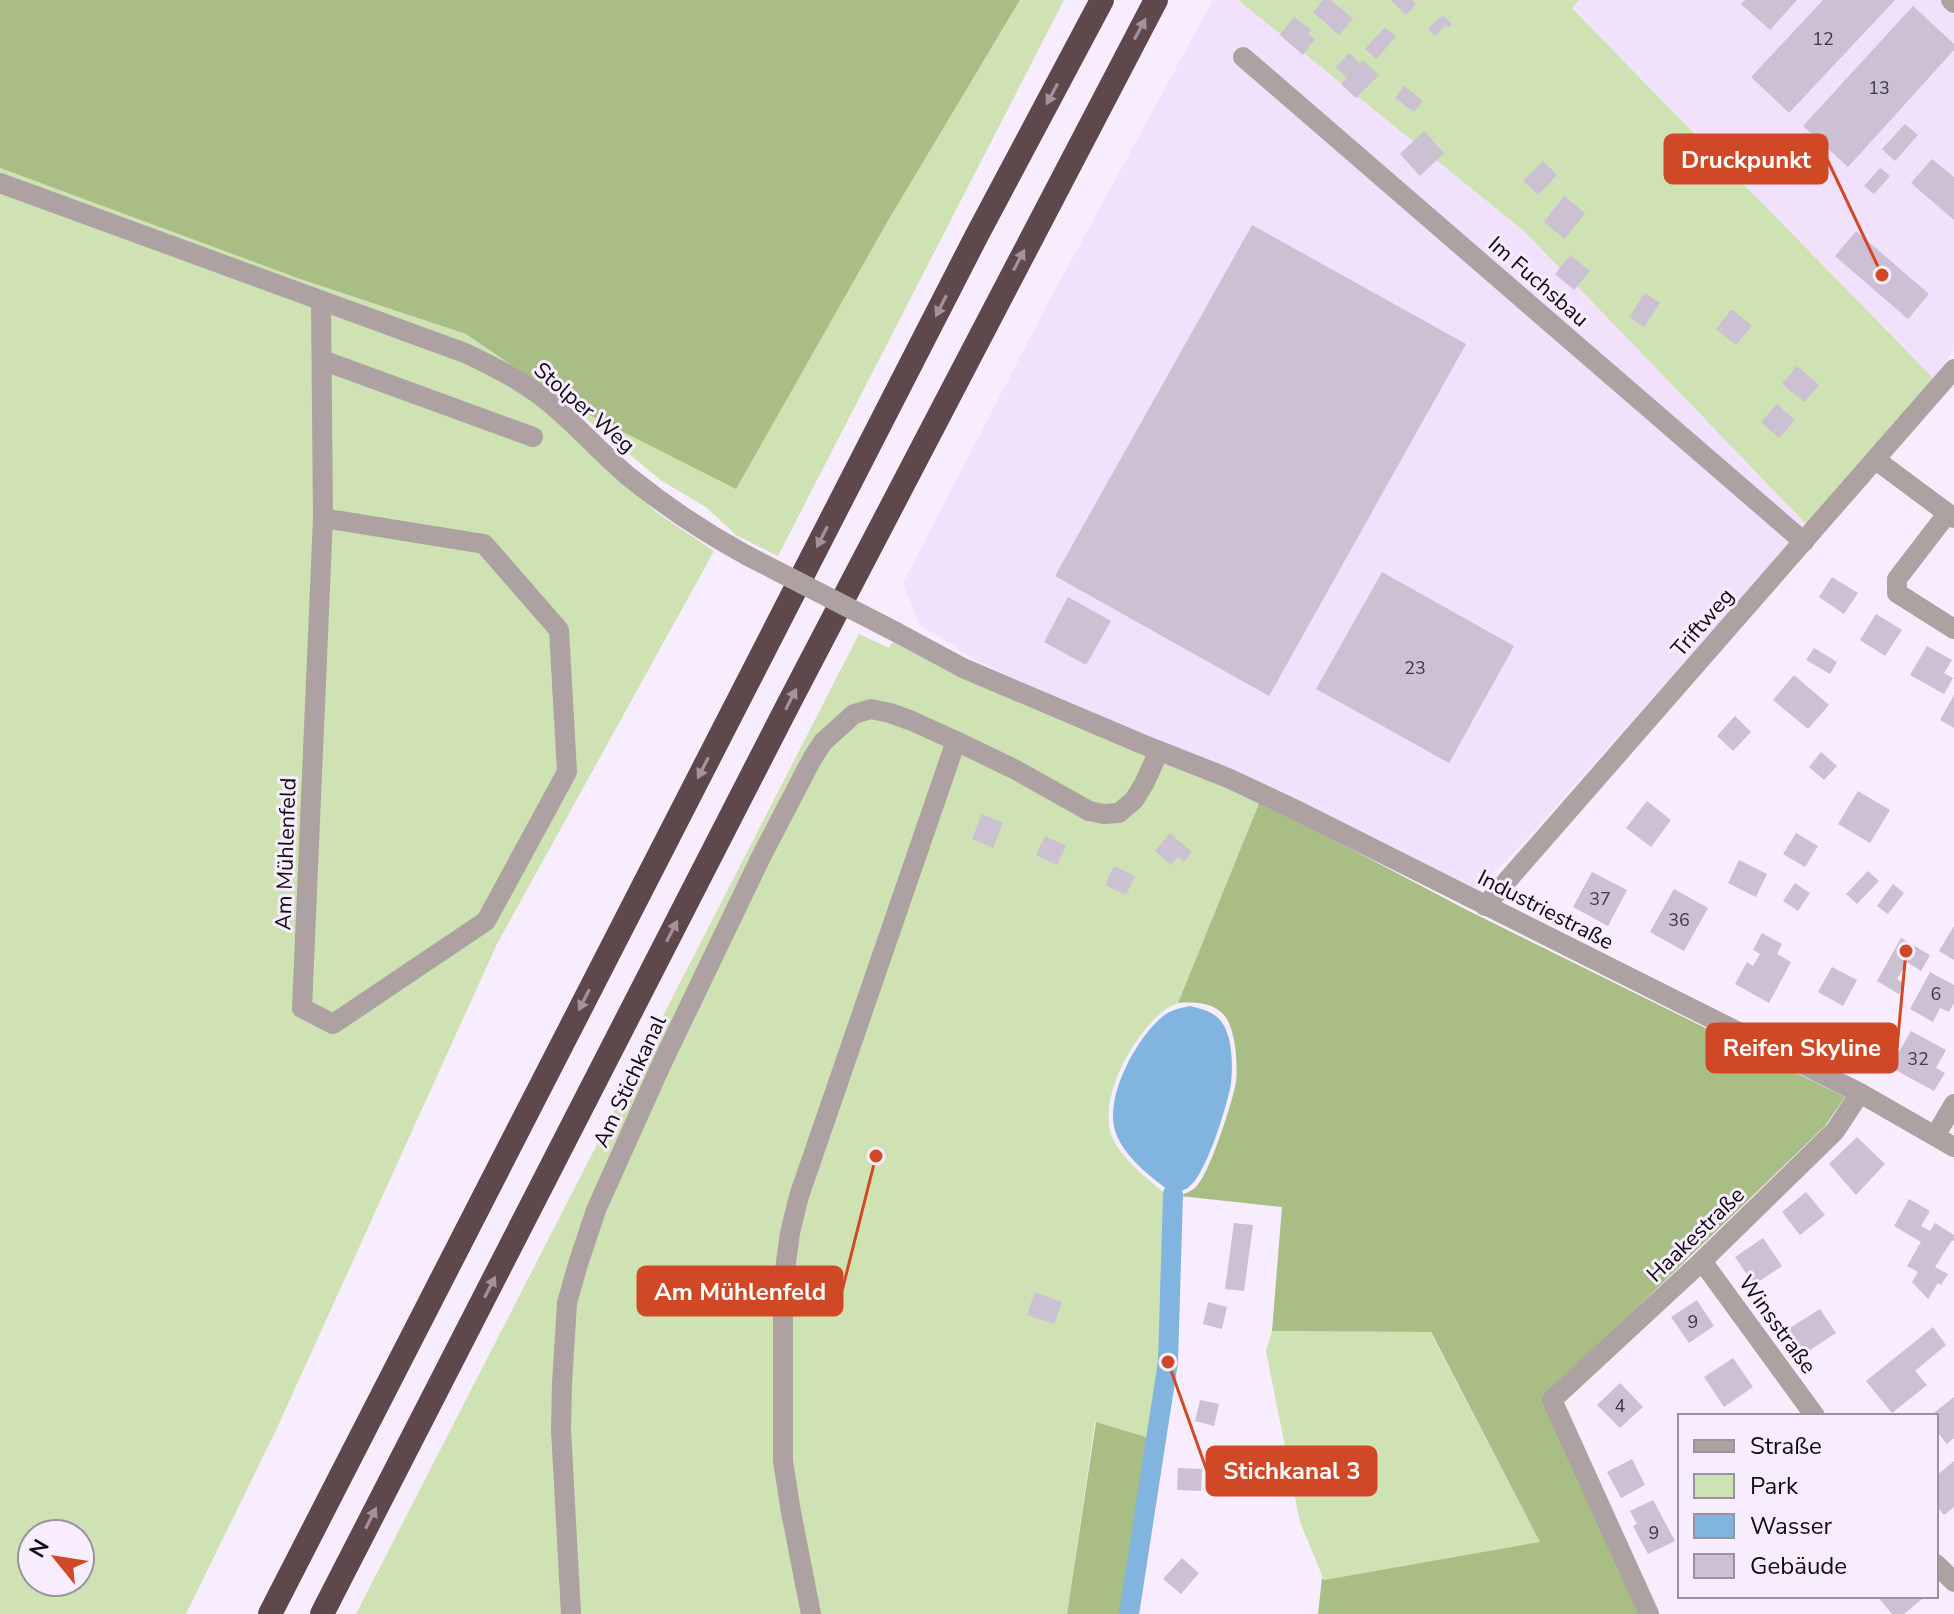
<svg xmlns="http://www.w3.org/2000/svg" width="1954" height="1614" viewBox="0 0 1954 1614" font-family="'Nunito Sans',sans-serif">
	<style>
		.built { fill: #f2e1fc }
		.green { fill: #cfe2b3; fill-rule: evenodd }
		.forest { fill: #a8be84 }
		.water { fill: #81b4df }
		.lines { fill: none; stroke-linecap: round; stroke-linejoin: round }
		.canal { stroke: #81b4df; stroke-width: 20 }
		.building { fill: #ccc0d3 }
		.street { stroke: #ada1a2; stroke-width: 20 }
		.highway { stroke: #5e484b; stroke-width: 24 }
		.street-bridge { stroke: #ada1a2; stroke-width: 20 }
		.oneway { fill: #a3929c }
		.labels { text-anchor: middle; stroke-width: 6; stroke-linejoin: round; paint-order: stroke }
		.number-label { font-size: 18px; fill: #3e3842 }
		.street-label { font-size: 22px; fill: #0f0b11; stroke: #f7edfe }
		.leader { fill: none; stroke: #d14826; stroke-width: 3 }
		.callout-dot { fill: #d14826; stroke: #f7edfe; stroke-width: 3 }
		.callout { fill: #d14826; stroke: #d14826; stroke-width: 3 }
		.callout-label { font-size: 24px; text-anchor: middle; font-weight: bold; fill: #fff }
	</style>
	<rect width="100%" height="100%" fill="#f7edfe"/>
	<g class="built">
		<polygon points="1213,0 1238,0 1524,231 1806,524 1527,839 1478,889 1233,773 1026,684 975,660 919,624 903,583 1047,305"/>
		<polygon points="1579,0 1954,0 1954,351 1933,378 1572,7"/>
	</g>
	<g class="green">
		<path d="M1020,0H1064L778,556L736,535L706,507L662,481L567,403L553,418L656,512L714,551L497,944L277,1428L186,1614H0V168L300,279L466,334L566,403L886,224ZM32,1534H80V1582H32Z"/>
		<polygon points="1238,0 1579,0 1572,8 1933,378 1806,524 1524,231"/>
		<path d="M859,634L889,648L895,639L1260,801L1178,1003C1172,1006 1166,1008 1162,1012C1133,1036 1099,1097 1111,1134C1119,1157 1147,1179 1166,1194L1161,1358L1149,1438L1095,1422L1067,1614H356Z"/>
		<polygon points="1272,1331 1430,1332 1541,1543 1324,1580 1300,1522 1266,1351"/>
	</g>
	<g class="forest">
		<polygon points="0,0 1020,0 886,224 736,489 566,403 466,334 300,279 0,168"/>
		<path d="M1260,801L1465,909L1845,1097L1825,1126L1586,1357L1550,1409L1642,1614H1318L1322,1578L1324,1580L1540,1542L1431,1332L1272,1331L1282,1207L1180,1196C1184,1194 1192,1191 1196,1187C1209,1175 1233,1101 1236,1082C1238,1065 1236,1029 1224,1015C1213,1002 1193,1002 1178,1003Z"/>
		<polygon points="1096,1422 1149,1438 1122,1614 1067,1614"/>
	</g>
	<path class="water" d="M1190,1006C1200,1009 1210,1010 1218,1018C1233,1032 1233,1064 1231,1083C1228,1104 1206,1174 1190,1186C1186,1190 1178,1192 1173,1194C1153,1178 1128,1161 1117,1136C1101,1101 1137,1035 1166,1014C1174,1009 1181,1008 1190,1006Z"/>
	<g class="lines">
		<polyline class="canal" points="1129,1614 1168,1362 1173,1194"/>
	</g>
	<g class="building">
		<polygon points="1323,0 1331,0 1353,19 1339,35 1313,12"/>
		<polygon points="1390,0 1412,0 1416,4 1406,15"/>
		<polygon points="1745,0 1797,0 1770,30 1741,4"/>
		<polygon points="1823,0 1895,0 1789,113 1751,77"/>
		<polygon points="1913,6 1954,44 1954,50 1848,167 1803,126"/>
		<polygon points="1443,15 1452,24 1448,28 1446,25 1435,36 1428,29"/>
		<polygon points="1294,17 1311,30 1308,34 1315,39 1303,55 1280,35"/>
		<polygon points="1385,27 1396,37 1376,59 1365,49"/>
		<polygon points="1349,53 1360,63 1363,60 1379,75 1356,98 1341,84 1347,78 1336,67"/>
		<polygon points="1404,86 1423,101 1414,112 1395,98"/>
		<polygon points="1905,124 1918,135 1895,161 1882,149"/>
		<polygon points="1424,131 1444,153 1420,176 1400,154"/>
		<polygon points="1932,159 1954,177 1954,220 1911,183"/>
		<polygon points="1543,161 1557,175 1538,195 1523,181"/>
		<polygon points="1880,168 1890,176 1874,194 1864,186"/>
		<polygon points="1564,196 1585,213 1565,239 1544,222"/>
		<polygon points="1252,225 1466,344 1269,696 1055,576"/>
		<polygon points="1856,231 1929,294 1908,319 1835,256"/>
		<polygon points="1570,255 1590,271 1574,290 1555,274"/>
		<polygon points="1645,293 1660,303 1644,327 1629,317"/>
		<polygon points="1732,309 1752,326 1736,345 1716,329"/>
		<polygon points="1797,366 1819,385 1804,402 1782,384"/>
		<polygon points="1777,404 1795,420 1779,438 1761,422"/>
		<polygon points="1382,572 1514,646 1449,763 1316,689"/>
		<polygon points="1832,577 1858,593 1844,614 1819,597"/>
		<polygon points="1068,597 1111,621 1086,665 1044,642"/>
		<polygon points="1876,614 1902,630 1885,656 1860,640"/>
		<polygon points="1927,646 1952,660 1944,673 1953,678 1944,694 1910,675"/>
		<polygon points="1814,648 1837,662 1830,674 1806,660"/>
		<polygon points="1794,675 1829,705 1808,729 1773,700"/>
		<polygon points="1954,695 1954,728 1940,720"/>
		<polygon points="1735,716 1751,732 1733,751 1717,736"/>
		<polygon points="1821,752 1837,766 1824,780 1809,767"/>
		<polygon points="1858,791 1890,810 1870,843 1838,824"/>
		<polygon points="1647,801 1671,820 1651,847 1626,828"/>
		<polygon points="982,814 1003,823 993,848 972,839"/>
		<polygon points="1170,833 1192,852 1184,862 1178,857 1171,865 1155,851"/>
		<polygon points="1796,833 1818,846 1805,867 1783,854"/>
		<polygon points="1045,836 1066,846 1057,865 1036,855"/>
		<polygon points="1739,860 1767,874 1756,897 1728,883"/>
		<polygon points="1114,866 1135,876 1126,895 1105,885"/>
		<polygon points="1868,871 1879,881 1857,904 1846,894"/>
		<polygon points="1592,872 1627,890 1608,926 1573,907"/>
		<polygon points="1795,883 1810,893 1798,911 1783,901"/>
		<polygon points="1893,884 1904,893 1888,914 1877,906"/>
		<polygon points="1674,889 1708,908 1684,951 1650,932"/>
		<polygon points="1954,926 1954,960 1939,951"/>
		<polygon points="1762,933 1782,944 1777,954 1791,962 1769,1003 1735,984 1747,962 1753,966 1760,954 1753,950"/>
		<polygon points="1901,938 1930,955 1921,971 1907,962 1897,979 1905,984 1899,994 1877,981"/>
		<polygon points="1832,967 1857,980 1843,1006 1818,992"/>
		<polygon points="1930,972 1954,985 1954,1003 1949,1012 1940,1008 1933,1022 1910,1009"/>
		<polygon points="1837,1023 1852,1031 1843,1046 1829,1038"/>
		<polygon points="1911,1031 1946,1050 1936,1068 1945,1073 1934,1091 1890,1067"/>
		<polygon points="1857,1137 1885,1164 1856,1195 1829,1164"/>
		<polygon points="1806,1192 1825,1215 1800,1235 1782,1212"/>
		<polygon points="1909,1199 1930,1211 1921,1226 1930,1231 1935,1223 1954,1235 1954,1241 1952,1240 1935,1267 1948,1274 1941,1285 1938,1283 1928,1299 1912,1282 1918,1272 1907,1266 1921,1242 1894,1226"/>
		<polygon points="1234,1223 1253,1225 1244,1291 1225,1289"/>
		<polygon points="1763,1238 1782,1266 1754,1285 1735,1257"/>
		<polygon points="1035,1292 1062,1302 1054,1324 1027,1315"/>
		<polygon points="1697,1300 1714,1326 1689,1343 1671,1317"/>
		<polygon points="1208,1302 1227,1307 1222,1329 1203,1324"/>
		<polygon points="1820,1309 1836,1333 1801,1356 1785,1331"/>
		<polygon points="1933,1327 1946,1345 1915,1371 1927,1385 1892,1413 1866,1381"/>
		<polygon points="1733,1358 1753,1387 1724,1407 1704,1377"/>
		<polygon points="1620,1383 1643,1407 1620,1428 1597,1405"/>
		<polygon points="1954,1397 1954,1438 1947,1444 1936,1430 1936,1416 1930,1416"/>
		<polygon points="1200,1400 1219,1404 1214,1426 1195,1421"/>
		<polygon points="1632,1459 1645,1485 1621,1498 1607,1472"/>
		<polygon points="1954,1461 1954,1507 1944,1515 1936,1506 1936,1476"/>
		<polygon points="1178,1468 1202,1469 1201,1491 1177,1490"/>
		<polygon points="1653,1500 1675,1541 1648,1554 1633,1526 1637,1524 1630,1511"/>
		<polygon points="1182,1558 1199,1573 1181,1594 1163,1579"/>
		<polygon points="1877,1596 1919,1596 1922,1599 1904,1614 1892,1614"/>
	</g>
	<g class="lines">
		<g class="street">
			<polyline points="1951,0 1954,3"/>
			<polyline points="1243,57 1804,542"/>
			<path d="M0,183L465,353C499,369 532,386 560,412C583,432 604,456 628,476C665,506 704,532 746,555"/>
			<polyline points="321,301 323,518 484,544 559,630 567,772 486,921 333,1024 302,1008 323,518"/>
			<polyline points="322,360 533,437"/>
			<polyline points="1876,460 1954,518"/>
			<polyline points="1947,514 1897,579 1897,593 1954,629"/>
			<polyline points="896,632 963,668 1142,744 1228,778 1292,808 1860,1093 1954,1147"/>
			<polyline points="1485,906 1954,369"/>
			<polyline points="1935,1136 1954,1104"/>
			<polyline points="1702,1261 1815,1416"/>
			<polyline points="1936,1564 1954,1582"/>
			<polyline points="571,1614 561,1429 562,1384 567,1303 578,1264 596,1210 662,1063 761,857 812,759 823,742 854,714 871,709 890,713 912,721 956,741 1016,770 1089,811 1104,814 1119,813 1134,800 1144,784 1159,751"/>
			<polyline points="811,1614 791,1512 783,1461 783,1284 790,1233 799,1196 956,741"/>
			<polyline points="1649,1614 1552,1400 1702,1261 1835,1131 1860,1093"/>
		</g>
		<g class="highway">
			<polyline points="270,1614 976,237 1102,0"/>
			<polyline points="322,1614 789,703 1156,0"/>
		</g>
		<polyline class="street-bridge" points="746,555 896,632"/>
	</g>
	<defs><path id="oneway-solid" d="M-6-.8H1V-3.2L6.5 0L1 3.2V.8H-6Z" transform="scale(2)"/></defs>
	<g class="oneway">
		<use href="#oneway-solid" transform="translate(1140 29) rotate(-62)"/>
		<use href="#oneway-solid" transform="translate(1052 94) rotate(118)"/>
		<use href="#oneway-solid" transform="translate(1019 260) rotate(-62)"/>
		<use href="#oneway-solid" transform="translate(941 306) rotate(117)"/>
		<use href="#oneway-solid" transform="translate(822 537) rotate(117)"/>
		<use href="#oneway-solid" transform="translate(791 699) rotate(-63)"/>
		<use href="#oneway-solid" transform="translate(703 768) rotate(117)"/>
		<use href="#oneway-solid" transform="translate(672 931) rotate(-63)"/>
		<use href="#oneway-solid" transform="translate(584 1000) rotate(117)"/>
		<use href="#oneway-solid" transform="translate(490 1287) rotate(-63)"/>
		<use href="#oneway-solid" transform="translate(371 1518) rotate(-63)"/>
	</g>
	<g class="labels">
		<g class="number-label">
			<text x="1823" y="45">12</text>
			<text x="1879" y="94">13</text>
			<text x="1415" y="674">23</text>
			<text x="1600" y="905">37</text>
			<text x="1679" y="926">36</text>
			<text x="1936" y="1000">6</text>
			<text x="1918" y="1065">32</text>
			<text x="1693" y="1328">9</text>
			<text x="1620" y="1412">4</text>
			<text x="1654" y="1539">9</text>
		</g>
		<g class="street-label">
			<text transform="translate(1539 281) rotate(41)" y="8">Im Fuchsbau</text>
			<text transform="translate(585 407) rotate(41)" y="8">Stolper Weg</text>
			<text transform="translate(1702 622) rotate(-49)" y="8">Triftweg</text>
			<text transform="translate(285 854) rotate(-88)" y="8">Am Mühlenfeld</text>
			<text transform="translate(1546 909) rotate(27)" y="8">Industriestraße</text>
			<text transform="translate(629 1081) rotate(-65)" y="8">Am Stichkanal</text>
			<text transform="translate(1695 1234) rotate(-44)" y="8">Haakestraße</text>
			<text transform="translate(1778 1324) rotate(54)" y="8">Winsstraße</text>
		</g>
	</g>
	<path class="leader" d="M1882 275L1827 159M1906 951L1897 1048M876 1156L842 1291M1168 1362L1207 1471"/>
	<g class="callout-dot">
		<circle cx="1882" cy="275" r="8"/>
		<circle cx="1906" cy="951" r="8"/>
		<circle cx="876" cy="1156" r="8"/>
		<circle cx="1168" cy="1362" r="8"/>
	</g>
	<g class="callout">
		<rect x="1665" y="135" width="162" height="48" rx="8"/>
		<rect x="1707" y="1024" width="190" height="48" rx="8"/>
		<rect x="638" y="1267" width="204" height="48" rx="8"/>
		<rect x="1207" y="1447" width="169" height="48" rx="8"/>
	</g>
	<g class="callout-label">
		<text x="1746" y="168">Druckpunkt</text>
		<text x="1802" y="1056">Reifen Skyline</text>
		<text x="740" y="1300">Am Mühlenfeld</text>
		<text x="1292" y="1479">Stichkanal 3</text>
	</g>
	<rect x="1678" y="1414" width="260" height="184" fill="#f7edfe" stroke="#9a939f" stroke-width="2"/>
	<rect x="1694" y="1440" width="40" height="12" fill="#ada1a2" stroke="#9a939f" stroke-width="2"/>
	<text x="1750" y="1454" font-size="24" fill="#0f0b11">Straße</text>
	<rect x="1694" y="1474" width="40" height="24" fill="#cfe2b3" stroke="#9a939f" stroke-width="2"/>
	<text x="1750" y="1494" font-size="24" fill="#0f0b11">Park</text>
	<rect x="1694" y="1514" width="40" height="24" fill="#81b4df" stroke="#9a939f" stroke-width="2"/>
	<text x="1750" y="1534" font-size="24" fill="#0f0b11">Wasser</text>
	<rect x="1694" y="1554" width="40" height="24" fill="#ccc0d3" stroke="#9a939f" stroke-width="2"/>
	<text x="1750" y="1574" font-size="24" fill="#0f0b11">Gebäude</text>
	<g transform="translate(56 1558) rotate(300)"><circle r="38" fill="#f7edfe" stroke="#9a939f" stroke-width="2"/>
	<path d="M0-6L14 30L0 20L-14 30Z" fill="#d14826"/>
	<text y="-12" font-size="22" font-weight="bold" text-anchor="middle" fill="#0f0b11">N</text>
	</g>
</svg>
